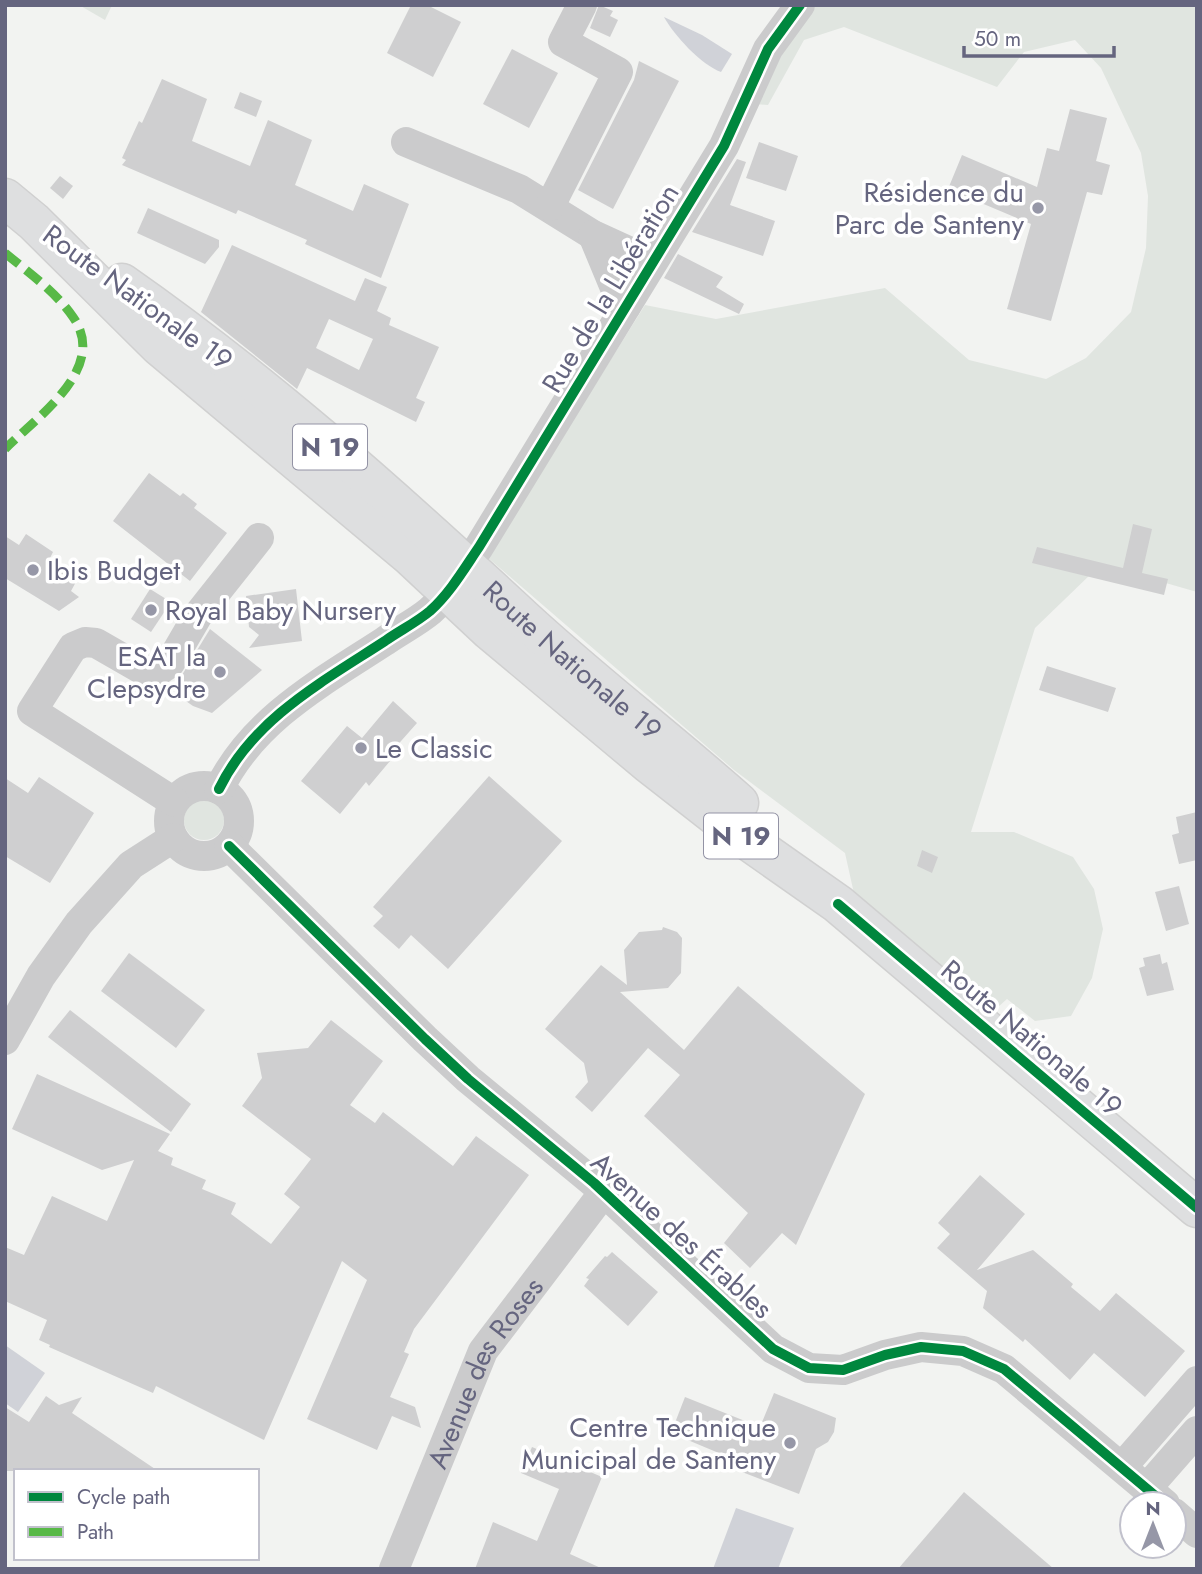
<svg xmlns="http://www.w3.org/2000/svg" width="1202" height="1574" viewBox="0 0 1202 1574" font-family="Jost,sans-serif">
	<style>
		.green { fill: #e0e5e0 }
		.water { fill: #d0d2d8 }
		.building { fill: #cfcfd0; fill-rule: evenodd }
		.lines { fill: none; stroke-linecap: round; stroke-linejoin: round }
		.major-casing { stroke: #d0d0d0; stroke-width: 41 }
		.minor { stroke: #cbcbcc; stroke-width: 30 }
		.major { stroke: #dedfe0; stroke-width: 38 }
		.quiet { stroke: #58b947; stroke-width: 9; stroke-dasharray: 18 9; stroke-linecap: butt }
		.cycleway-casing { stroke: #fff; stroke-width: 15 }
		.cycleway { stroke: #00873e; stroke-width: 10 }
		.poi-dot { fill: #9697a7; stroke: #fff; stroke-width: 2.5 }
		.labels { text-anchor: middle; stroke-width: 7; stroke-linejoin: round; paint-order: stroke }
		.shield { fill: #fff; stroke: #9393a5; stroke-width: 2 }
		.shield-label { font-size: 26px; font-weight: bold; fill: #65657f }
		.poi-label { font-size: 28px; fill: #65657f; stroke: #fff; text-anchor: end }
		.street-label { font-size: 28px; fill: #65657f; stroke: #fff }
	</style>
	<rect width="100%" height="100%" fill="#f2f3f1"/>
	<g class="green">
		<polygon points="79,5 112,5 105,20"/>
		<polygon points="810,5 1197,5 1197,592 1138,575 1092,573 1035,628 971,832 1014,832 1073,857 1094,889 1103,929 1092,978 1071,1016 1035,1021 1007,999 988,1016 859,916 845,853 734,770 487,557 645,305 716,319 885,288 969,360 1046,379 1086,358 1131,312 1146,248 1148,196 1141,153 1101,68 1075,40 1024,52 997,87 844,27 804,40 768,105 755,104 776,59"/>
		<circle cx="204" cy="820" r="20"/>
	</g>
	<g class="water">
		<path d="M664,17L702,35L732,54L721,72C701,65 674,35 664,17Z"/>
		<polygon points="5,1345 45,1373 18,1412 5,1403"/>
		<polygon points="736,1508 794,1528 778,1569 713,1569"/>
	</g>
	<g class="building">
		<polygon points="411,5 427,5 461,22 433,77 387,53"/>
		<polygon points="599,5 613,11 610,16 618,20 610,37 590,28"/>
		<polygon points="512,49 558,73 529,128 483,104"/>
		<polygon points="639,61 679,81 613,209 578,190 634,80"/>
		<polygon points="162,79 207,99 192,141 250,166 268,120 312,140 295,185 353,211 364,184 409,204 381,278 305,244 307,240 238,210 236,214 122,165 126,160 122,158 139,121 142,123"/>
		<polygon points="240,92 262,101 256,117 234,108"/>
		<polygon points="1070,109 1107,118 1096,161 1110,165 1102,195 1087,192 1051,321 1007,309 1031,224 948,189 962,155 1037,187 1047,148 1059,151"/>
		<polygon points="759,142 798,156 786,191 746,178"/>
		<polygon points="737,159 746,162 730,205 775,221 763,256 692,232"/>
		<polygon points="60,176 73,186 63,199 50,188"/>
		<polygon points="148,208 219,240 219,247 205,264 137,233"/>
		<path d="M232,245L355,301L365,278L387,287L377,311L391,318L389,325L439,347L416,398L425,402L416,422L307,368L297,389L201,312ZM329,319L373,339L359,370L316,348Z"/>
		<polygon points="678,254 723,277 716,287 744,304 739,314 664,278"/>
		<polygon points="149,473 180,496 183,493 197,504 194,508 227,533 190,581 113,521"/>
		<polygon points="1133,524 1152,529 1142,573 1168,579 1164,595 1032,563 1037,547 1123,568"/>
		<polygon points="26,534 53,552 48,562 77,580 71,591 79,597 59,611 5,578 5,536 19,545"/>
		<polygon points="150,589 171,602 151,632 131,619"/>
		<polygon points="296,589 302,641 249,648 259,635 249,627 246,596"/>
		<polygon points="210,629 262,670 212,713 193,706 183,699 182,675"/>
		<polygon points="1047,666 1116,688 1108,712 1039,690"/>
		<polygon points="393,701 417,723 386,758 390,761 369,786 366,782 340,814 301,781 347,726 362,738"/>
		<polygon points="489,776 562,841 448,969 411,935 399,949 373,926 383,916 373,907"/>
		<polygon points="39,777 94,813 50,883 5,856 5,778 28,793"/>
		<polygon points="1197,812 1197,860 1179,864 1172,835 1179,833 1176,817"/>
		<polygon points="922,850 938,857 932,873 917,866"/>
		<polygon points="1179,886 1189,924 1166,931 1155,892"/>
		<polygon points="663,927 677,932 682,938 681,973 668,988 620,992 684,1050 738,986 865,1094 796,1245 782,1233 750,1268 724,1243 748,1213 644,1116 680,1075 648,1048 592,1112 575,1097 588,1082 584,1063 545,1029 601,965 627,985 624,950 639,932 662,930"/>
		<polygon points="129,953 205,1010 176,1048 101,991"/>
		<polygon points="1160,954 1162,964 1167,962 1174,990 1147,996 1139,968 1145,966 1143,958"/>
		<polygon points="70,1010 191,1104 171,1132 48,1037"/>
		<polygon points="331,1020 383,1061 350,1105 375,1123 383,1112 453,1166 476,1136 529,1175 414,1329 404,1352 409,1354 390,1397 415,1407 421,1428 392,1416 377,1450 307,1419 367,1280 342,1261 264,1440 156,1386 153,1393 49,1347 50,1345 39,1340 47,1320 5,1301 5,1247 24,1255 52,1196 107,1221 134,1160 102,1170 12,1129 37,1074 170,1134 158,1151 173,1158 171,1165 206,1180 202,1189 236,1203 231,1214 271,1244 300,1207 284,1194 311,1159 242,1106 262,1078 257,1053 308,1048"/>
		<polygon points="980,1175 1025,1214 977,1270 1033,1250 1073,1284 1071,1287 1100,1311 1116,1293 1185,1351 1145,1397 1094,1353 1070,1380 1025,1339 1023,1342 983,1308 987,1291 937,1248 950,1234 938,1223"/>
		<polygon points="612,1252 658,1292 628,1326 584,1286 589,1279 586,1278 605,1256 607,1257"/>
		<polygon points="774,1393 836,1418 834,1432 828,1442 816,1449 799,1494 742,1472 745,1464 671,1433 685,1397 760,1427"/>
		<polygon points="46,1396 59,1405 82,1397 72,1413 158,1471 5,1471 5,1407 29,1422"/>
		<polygon points="532,1447 602,1477 570,1554 603,1569 475,1569 493,1522 537,1541 559,1489 521,1473"/>
		<polygon points="964,1492 1054,1569 898,1569"/>
	</g>
	<g class="lines">
		<g class="major-casing">
			<g id="major">
				<polyline points="5,198 34,222 159,346 410,556 489,630 648,763 744,838 838,904 1197,1208"/>
				<path id="s2" d="M122,283C261,380 389,494 513,609C585,677 665,737 739,803"/>
			</g>
		</g>
		<g class="minor">
			<polyline points="406,142 519,189 593,235 652,262"/>
			<polyline points="550,206 618,72 563,42 582,5"/>
			<polyline points="593,235 615,288 626,306"/>
			<circle cx="204" cy="821" r="35"/>
			<path d="M219,789C253,719 322,682 385,641C399,631 417,622 430,611C450,593 464,569 479,547L724,146L768,49L800,5"/>
			<polyline points="174,802 32,711 73,647 85,642 96,643 143,670 158,671 170,663 198,615 259,538"/>
			<polyline points="229,846 425,1039 468,1079 594,1183 773,1349 809,1368 843,1370 885,1355 921,1347 963,1351 1004,1369 1165,1504"/>
			<polyline points="5,1040 41,976 79,923 131,865 173,838"/>
			<polyline points="1122,1467 1197,1381"/>
			<polyline points="1147,1488 1197,1431"/>
			<polyline points="1174,1513 1197,1533"/>
			<path id="s1" d="M394,1569L483,1351L604,1192"/>
		</g>
		<use href="#major" class="major"/>
		<path class="quiet" d="M5,253C28,272 56,292 73,317C109,368 37,417 5,449"/>
		<g class="cycleway-casing">
			<g id="cycleway">
				<path d="M219,789C253,719 322,682 385,641C399,631 417,622 430,611C450,593 464,569 479,547L724,146L768,49L800,5"/>
				<polyline points="229,846 425,1039 468,1079 594,1183 773,1349 809,1368 843,1370 885,1355 921,1347 963,1351 1004,1369 1165,1504"/>
				<polyline points="838,904 1197,1208"/>
			</g>
		</g>
		<use href="#cycleway" class="cycleway"/>
	</g>
	<g class="poi-dot">
		<circle cx="1038" cy="208" r="7"/>
		<circle cx="33" cy="570" r="7"/>
		<circle cx="151" cy="610" r="7"/>
		<circle cx="220" cy="672" r="7"/>
		<circle cx="361" cy="748" r="7"/>
		<circle cx="790" cy="1443" r="7"/>
	</g>
	<g class="labels">
		<g class="shield">
			<rect x="293" y="424.5" width="74" height="45" rx="5"/>
			<rect x="704" y="813.5" width="74" height="45" rx="5"/>
		</g>
		<g class="shield-label">
			<text x="330" y="456">N 19</text>
			<text x="741" y="845">N 19</text>
		</g>
		<g class="poi-label">
			<text x="1024" y="202">Résidence du<tspan x="1024" dy="32">Parc de Santeny</tspan></text>
			<text x="47" y="580" text-anchor="start">Ibis Budget</text>
			<text x="165" y="620" text-anchor="start">Royal Baby Nursery</text>
			<text x="206" y="666">ESAT la<tspan x="206" dy="32">Clepsydre</tspan></text>
			<text x="375" y="758" text-anchor="start">Le Classic</text>
			<text x="776" y="1437">Centre Technique<tspan x="776" dy="32">Municipal de Santeny</tspan></text>
		</g>
		<g class="street-label">
			<text transform="translate(610 288) rotate(-59)" y="10">Rue de la Libération</text>
			<text transform="translate(138 297) rotate(36)" y="10">Route Nationale 19</text>
			<text dy="10" stroke="none"><textPath href="#s2" startOffset="588">Route Nationale 19</textPath></text>
			<text transform="translate(1032 1038) rotate(40)" y="10">Route Nationale 19</text>
			<text transform="translate(682 1235) rotate(42)" y="10">Avenue des Érables</text>
			<text dy="10" stroke="none"><textPath href="#s1" startOffset="217">Avenue des Roses</textPath></text>
		</g>
	</g>
	<rect width="1202" height="1574" fill="none" stroke="#65657f" stroke-width="14"/>
	<rect x="14" y="1469" width="245" height="91" fill="#ffffff" stroke="#c1c1cc" stroke-width="2"/>
	<rect x="28" y="1492" width="35" height="10" fill="#00873e" stroke="#c1c1cc" stroke-width="2"/>
	<text x="77" y="1504" font-size="21" fill="#65657f">Cycle path</text>
	<rect x="28" y="1527" width="35" height="10" fill="#58b947" stroke="#c1c1cc" stroke-width="2"/>
	<text x="77" y="1539" font-size="21" fill="#65657f">Path</text>
	<g transform="translate(1153 1525)"><circle r="33" fill="#ffffff" stroke="#c1c1cc" stroke-width="2"/>
	<path d="M0-5L12 26L0 18L-12 26Z" fill="#9697a7"/>
	<text y="-10" font-size="19" font-weight="bold" text-anchor="middle" fill="#65657f">N</text>
	</g>
	<path d="M964 46v10h150v-10" fill="none" stroke="#65657f" stroke-width="3.5"/>
	<text x="974" y="46" font-size="21" fill="#65657f" stroke="#ffffff" stroke-width="5" paint-order="stroke">50 m</text>
</svg>
